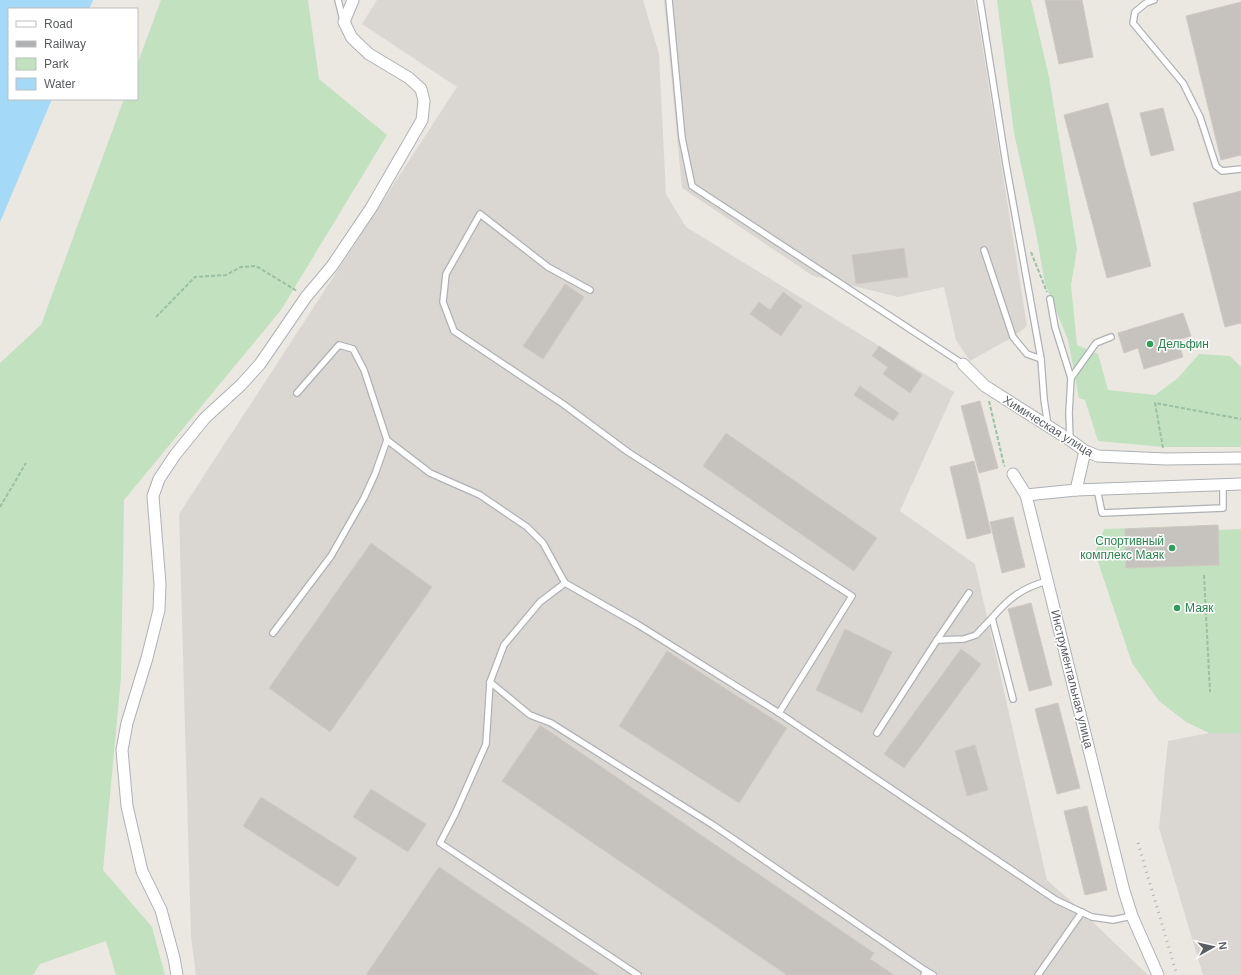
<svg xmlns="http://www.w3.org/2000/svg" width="1241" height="975" viewBox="0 0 1241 975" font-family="Arial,sans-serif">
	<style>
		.industrial { fill: #dad7d3 }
		.green { fill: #c1e1bf }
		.water { fill: #a4d9f8 }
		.building { fill: #c6c3be; stroke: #cfc9c0 }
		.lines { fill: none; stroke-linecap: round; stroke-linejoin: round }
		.lane-casing { stroke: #aeb2b6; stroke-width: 8 }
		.street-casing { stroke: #aeb2b6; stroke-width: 13 }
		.path { stroke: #99c2a2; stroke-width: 2; stroke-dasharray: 4 2; stroke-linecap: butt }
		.lane { stroke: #fff; stroke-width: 5.5 }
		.street { stroke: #fff; stroke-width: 11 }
		.rail { stroke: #afb0b1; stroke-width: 3; stroke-dasharray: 1 5; stroke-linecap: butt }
		.leisure-dot { fill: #2e9e5b; stroke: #fff; stroke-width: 1.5 }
		.labels { text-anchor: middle; stroke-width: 3; stroke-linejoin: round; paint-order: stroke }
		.leisure-label { font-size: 12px; fill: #27864d; stroke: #fff; text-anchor: start }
		.street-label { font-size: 12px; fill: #595d61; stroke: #fff }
	</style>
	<rect width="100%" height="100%" fill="#ebe8e1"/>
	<g class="industrial">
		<polygon points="377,0 643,0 659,54 666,194 686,227 954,392 900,511 975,564 1047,880 1073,903 1148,975 196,975 191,937 179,514 457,87 362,24"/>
		<polygon points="664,0 975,0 1027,326 1013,337 970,361 956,340 944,287 898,297 813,276 682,188"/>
		<polygon points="1209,733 1241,733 1241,975 1203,975 1159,828 1168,741"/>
	</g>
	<g class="green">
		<polygon points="161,0 308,0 319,79 387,135 281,310 124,500 121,677 103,870 152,927 165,975 116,975 106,941 40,964 33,975 0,975 0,363 41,325 124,99 137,99 137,65"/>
		<polygon points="997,0 1031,0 1049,77 1077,249 1071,285 1077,345 1098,354 1108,390 1155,395 1178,378 1199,354 1230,356 1241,367 1241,447 1164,447 1098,441 1085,400 1079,398 1068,340 1045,283 1035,228 1014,133"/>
		<polygon points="1218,525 1219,530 1241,529 1241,733 1209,733 1186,722 1159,701 1132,663 1095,553 1104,529"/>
	</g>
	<polygon class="water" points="0,0 93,0 89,9 9,9 9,99 52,99 0,222"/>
	<g class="building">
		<polygon points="1045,0 1082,0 1093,57 1059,64"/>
		<polygon points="1241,2 1241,155 1221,160 1186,16"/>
		<polygon points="1108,103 1151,266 1107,278 1064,115"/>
		<polygon points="1163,108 1174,150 1151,156 1140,113"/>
		<polygon points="1241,191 1241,323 1225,327 1193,203"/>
		<polygon points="904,248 908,277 856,284 852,255"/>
		<polygon points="565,284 584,297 543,359 523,346"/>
		<polygon points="783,292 802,306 781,336 750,314 759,302 770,310"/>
		<polygon points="1183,313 1191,336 1178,340 1183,357 1144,369 1138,348 1124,353 1118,333"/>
		<polygon points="879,346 922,375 910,393 883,374 888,367 872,356"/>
		<polygon points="860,386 899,413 893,421 854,395"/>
		<polygon points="980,401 998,468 979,473 961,406"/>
		<polygon points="726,433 877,538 854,571 703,466"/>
		<polygon points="974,461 991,533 967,539 950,467"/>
		<polygon points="1013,517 1025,567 1002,573 990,522"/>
		<polygon points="1218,525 1219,565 1126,568 1125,529"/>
		<polygon points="371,543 432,587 330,732 269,688"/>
		<polygon points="1031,603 1052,685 1029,691 1008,609"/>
		<polygon points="845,629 892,652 862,713 816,690"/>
		<polygon points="961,649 981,664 904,768 884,754"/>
		<polygon points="667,651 787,728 739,803 619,726"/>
		<polygon points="1058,703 1080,788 1057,794 1035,709"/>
		<polygon points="540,725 874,953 870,959 894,975 787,975 502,781"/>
		<polygon points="975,745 988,790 967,796 955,751"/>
		<polygon points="371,789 426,824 408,852 353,817"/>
		<polygon points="261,797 357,858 338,887 243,826"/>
		<polygon points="1087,806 1107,890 1085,895 1064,811"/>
		<polygon points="439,867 599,975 366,975"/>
	</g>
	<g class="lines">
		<g class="lane-casing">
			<g id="lane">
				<polyline points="338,0 343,20"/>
				<polyline points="669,0 682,138 692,186 963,364"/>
				<polyline points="980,0 1006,164 1041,359 1044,399 1048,426"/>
				<polyline points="1154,0 1146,3 1135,12 1133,23 1183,83 1200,117 1216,166 1222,171 1241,169"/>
				<polyline points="984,250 1013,337 1027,354 1041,359"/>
				<polyline points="590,290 548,267 480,214 446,274 443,302 454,331 563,404 628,452 852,596 779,713 1056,900 1092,917 1113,920 1132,916"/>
				<polyline points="1050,299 1055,327 1071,378"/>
				<polyline points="297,393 339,345 353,349 364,370 387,440 430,473 480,495 527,527 543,543 565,583"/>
				<polyline points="1070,440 1069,413 1071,378 1096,343 1111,337"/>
				<polyline points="1097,489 1102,513 1223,508 1223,485"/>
				<polyline points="273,633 331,556 364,498 375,474 387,440"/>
				<polyline points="937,640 964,639 976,635 992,618"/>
				<polyline points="490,682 530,715 551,723 713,825 926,971 924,975"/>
				<path d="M1013,699L992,618C1009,598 1022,588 1047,581"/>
				<polyline points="877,733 937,640 969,593"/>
				<polyline points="926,971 933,975"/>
				<polyline points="638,975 440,843 455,814 486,744 490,682 504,645 540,602 565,583 637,624 779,713"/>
				<polyline points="1038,975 1082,912"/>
			</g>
		</g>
		<g class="street-casing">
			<g id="street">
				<polyline points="963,364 985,386 1070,440 1085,451 1098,456 1166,459 1241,458"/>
				<polyline points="1013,474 1026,495 1124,891 1132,916 1158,975"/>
				<polyline points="1076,490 1085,451"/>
				<polyline points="1026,495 1076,490 1241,484"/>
				<polyline points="177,975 174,958 161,910 142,871 127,806 122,750 127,723 147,658 159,610 160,584 153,496 159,479 175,455 205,418 241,385 260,364 306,297 332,266 371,208 422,120 424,101 421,89 409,78 369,54 352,38 344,22 353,0"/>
			</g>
		</g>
		<g class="path">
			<polyline points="1031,252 1047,292"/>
			<polyline points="156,317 195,277 226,275 241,267 256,266 297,291"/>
			<polyline points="989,401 1004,465 1005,466"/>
			<polyline points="1163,448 1155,403 1241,419"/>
			<polyline points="0,507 26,463"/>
			<polyline points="1204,575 1210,692"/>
		</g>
		<use href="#lane" class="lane"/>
		<use href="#street" class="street"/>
		<polyline class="rail" points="1138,843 1177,975"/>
	</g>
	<g class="leisure-dot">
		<circle cx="1150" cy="344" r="4"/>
		<circle cx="1172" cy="548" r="4"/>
		<circle cx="1177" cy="608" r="4"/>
	</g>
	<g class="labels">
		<g class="leisure-label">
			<text x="1158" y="348">Дельфин</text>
			<text x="1164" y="545" text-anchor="end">Спортивный<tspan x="1164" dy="14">комплекс Маяк</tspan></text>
			<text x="1185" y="612">Маяк</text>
		</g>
		<g class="street-label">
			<text transform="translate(1048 426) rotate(32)" y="4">Химическая улица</text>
			<text transform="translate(1072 679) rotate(76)" y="4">Инструментальная улица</text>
		</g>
	</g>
	<rect x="8" y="8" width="130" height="92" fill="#ffffff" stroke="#bdbec0"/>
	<rect x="16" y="21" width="20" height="6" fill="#ffffff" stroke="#bdbec0"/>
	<text x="44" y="28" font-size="12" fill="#595d61">Road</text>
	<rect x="16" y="41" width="20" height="6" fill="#afb0b1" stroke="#bdbec0"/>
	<text x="44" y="48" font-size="12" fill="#595d61">Railway</text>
	<rect x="16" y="58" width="20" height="12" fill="#c1e1bf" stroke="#bdbec0"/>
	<text x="44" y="68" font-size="12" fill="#595d61">Park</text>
	<rect x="16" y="78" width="20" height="12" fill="#a4d9f8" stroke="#bdbec0"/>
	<text x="44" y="88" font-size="12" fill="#595d61">Water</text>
	<g transform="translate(1213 947) rotate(82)" stroke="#ffffff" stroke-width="3" paint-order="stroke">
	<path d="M0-3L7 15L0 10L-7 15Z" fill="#595d61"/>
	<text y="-6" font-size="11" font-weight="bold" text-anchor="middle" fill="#595d61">N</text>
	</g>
</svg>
